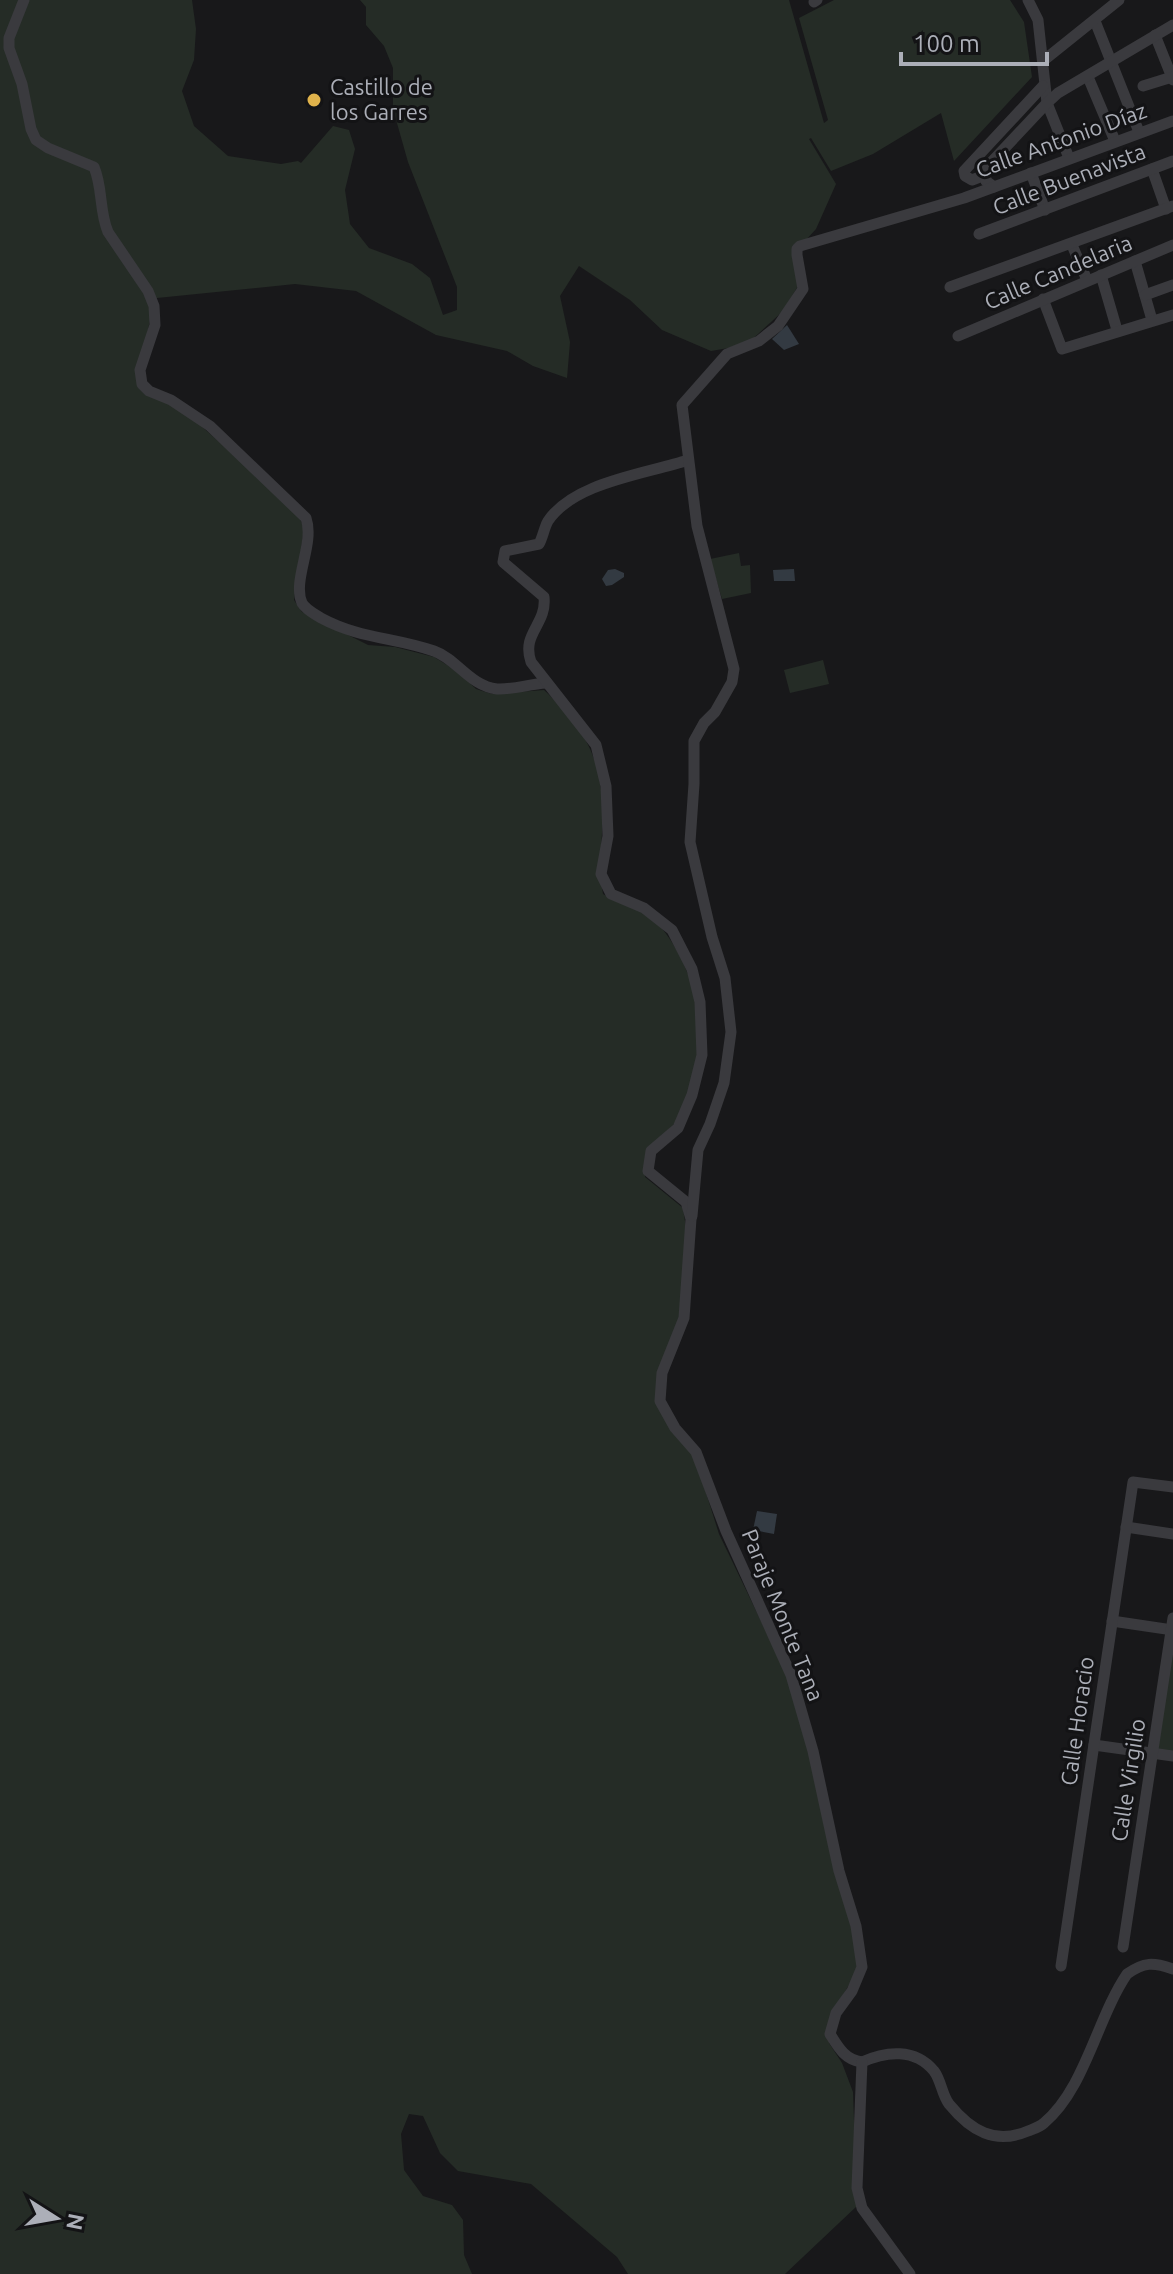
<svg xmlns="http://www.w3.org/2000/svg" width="1173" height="2274" viewBox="0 0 1173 2274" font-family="Ubuntu,sans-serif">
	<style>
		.green { fill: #252c26 }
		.water { fill: #333a42 }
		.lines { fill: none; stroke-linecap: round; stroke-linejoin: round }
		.minor { stroke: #3a3a3e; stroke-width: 11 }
		.poi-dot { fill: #dfb24b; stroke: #131315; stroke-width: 3 }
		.labels { text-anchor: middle; stroke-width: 6; stroke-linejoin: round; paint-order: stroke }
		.poi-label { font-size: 22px; fill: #acafb8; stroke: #131315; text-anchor: start }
		.street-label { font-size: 22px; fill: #acafb8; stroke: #131315 }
	</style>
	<rect width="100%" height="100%" fill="#18181a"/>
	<g class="green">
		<path d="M0,0H192L196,29L194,60L182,91L194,126L228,156L281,164L298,161L301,163L333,126L349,130L355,149L345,190L350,224L369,248L412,264L430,278L443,315L457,310V287L408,162L393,109V68L384,46L366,25V7L360,0H789L824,123L828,120L799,18L834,0H1010L1024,22L1032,77L954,161L941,113L873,154L831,171L811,138L809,139L836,184L816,229L794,253L798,286L783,311L746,345L711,351L662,330L630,300L579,266L560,296L570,342L567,378L533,366L507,351L436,335L356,291L295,284L147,299L151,315L138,379L199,424L297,512L304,528L294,600L302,612L368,645L395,647L434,657L457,671L476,689L492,694L544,690C592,735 605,767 602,833C601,854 599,872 603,894C617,902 640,907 652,918C680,943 704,1001 700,1040C699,1052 694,1064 692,1076C689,1085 689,1097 685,1106C671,1140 647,1131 645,1177L683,1208L686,1228L682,1310L657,1389L696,1461L719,1534L787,1675L806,1733L858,1954L857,1971L829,2019V2043L842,2063L853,2092L857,2206L785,2274H628L617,2257L531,2184L458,2171L440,2153L423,2116L409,2114L401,2134L404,2170L423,2196L452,2205L463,2220L464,2255L472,2274H0Z"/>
		<polygon points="739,553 741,566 750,565 751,593 722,599 710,559"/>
		<polygon points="823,660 829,684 790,693 784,670"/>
		<polygon points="1173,1630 1173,1756 1152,1753"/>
	</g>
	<g class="water">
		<polygon points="787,325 799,344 784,350 772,339"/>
		<polygon points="615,569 624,573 624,577 612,585 606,586 602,579 608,570"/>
		<polygon points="794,569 795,581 774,581 773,570"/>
		<polygon points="757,1511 777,1514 774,1534 753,1530"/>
	</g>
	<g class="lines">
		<g class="minor">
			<path d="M24,0L9,38V48L22,84L31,129L36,140L48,148L94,167C103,188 99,211 108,232L148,291L154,306L155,325L140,370L142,384L149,391L171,400L210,426L306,518C315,544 292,580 302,603C306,610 315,614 321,618C360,639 394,637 434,651C457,659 470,686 497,689C511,690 530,684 546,683"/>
			<polyline points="1028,0 1038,20 1047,103 1069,158"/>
			<polyline points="814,2 817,0"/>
			<polyline points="1095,21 1139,132"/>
			<polyline points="1155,35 1173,80"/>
			<polyline points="1043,61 1119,0"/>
			<polyline points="1088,77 1115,141"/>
			<polyline points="1143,86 1172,77"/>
			<polyline points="1152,169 1166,209"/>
			<polyline points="1031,173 1045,210"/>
			<polyline points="985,175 972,180 965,176 964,171 1043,86"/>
			<polyline points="994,187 986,181 985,169 1047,103 1058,93 1173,25"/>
			<polyline points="979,234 1173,161"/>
			<polyline points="1072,245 1087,280"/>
			<polyline points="1135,261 1152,320"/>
			<polyline points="1101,275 1117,330"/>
			<polyline points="950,287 1173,206"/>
			<polyline points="1145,295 1173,285"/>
			<polyline points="1043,299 1062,349 1173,315"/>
			<polyline points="958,336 1173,245"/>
			<path d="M688,460C646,474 574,482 548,521C544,528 543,537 539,544L505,551L503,562L544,597C547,625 521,633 531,662L596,745L606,786L608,836L601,874L611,894L644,908L672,930L692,969L700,1002L702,1055L692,1095L678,1128L651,1151L648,1171L686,1202L691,1219L684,1318L662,1373L660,1401L675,1428L696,1452L726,1531L791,1675L813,1751L839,1871L856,1926L862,1967L852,1991L836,2013L830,2034C838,2047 845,2060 862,2062"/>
			<polyline points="692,1216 698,1150 710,1124 724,1083 731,1032 725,978 712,937 690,842 694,784 694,741 704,723 715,712 732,682 734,669 697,526 682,405 727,354 759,341 778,326 803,289 797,255 797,249 800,246 964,198 1173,121"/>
			<polyline points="1126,1527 1173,1534"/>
			<polyline points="1112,1621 1173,1630"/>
			<polyline points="1094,1745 1173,1756"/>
			<polyline points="1123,1947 1173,1618"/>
			<polyline points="1061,1966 1133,1482 1173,1487"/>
			<path d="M862,2062C886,2051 915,2048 934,2071C941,2080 942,2095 949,2104C971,2131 995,2145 1028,2131C1033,2129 1040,2127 1044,2123C1085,2089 1097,2018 1127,1974C1144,1962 1153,1962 1173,1969"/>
			<polyline points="862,2062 857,2188 862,2208 910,2274"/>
		</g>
	</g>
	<circle class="poi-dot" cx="314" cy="100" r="8"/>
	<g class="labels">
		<g class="poi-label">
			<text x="330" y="95">Castillo de<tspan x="330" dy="25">los Garres</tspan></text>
		</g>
		<g class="street-label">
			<text transform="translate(1061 140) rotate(-20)" y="8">Calle Antonio Díaz</text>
			<text transform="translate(1069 179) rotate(-21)" y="8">Calle Buenavista</text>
			<text transform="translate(1058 272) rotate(-23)" y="8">Calle Candelaria</text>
			<text transform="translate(783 1615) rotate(68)" y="8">Paraje Monte Tana</text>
			<text transform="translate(1077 1721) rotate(-82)" y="8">Calle Horacio</text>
			<text transform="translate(1128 1780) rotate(-81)" y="8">Calle Virgilio</text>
		</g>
	</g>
	<g transform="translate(56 2218) rotate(101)" stroke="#131315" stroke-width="6" paint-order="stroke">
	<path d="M0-6L14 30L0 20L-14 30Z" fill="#acafb8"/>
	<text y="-12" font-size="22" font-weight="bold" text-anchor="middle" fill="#acafb8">N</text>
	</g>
	<path d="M901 52v12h146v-12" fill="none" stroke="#acafb8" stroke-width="4"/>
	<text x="913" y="52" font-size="24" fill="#acafb8" stroke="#131315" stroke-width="6" paint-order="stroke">100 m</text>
</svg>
